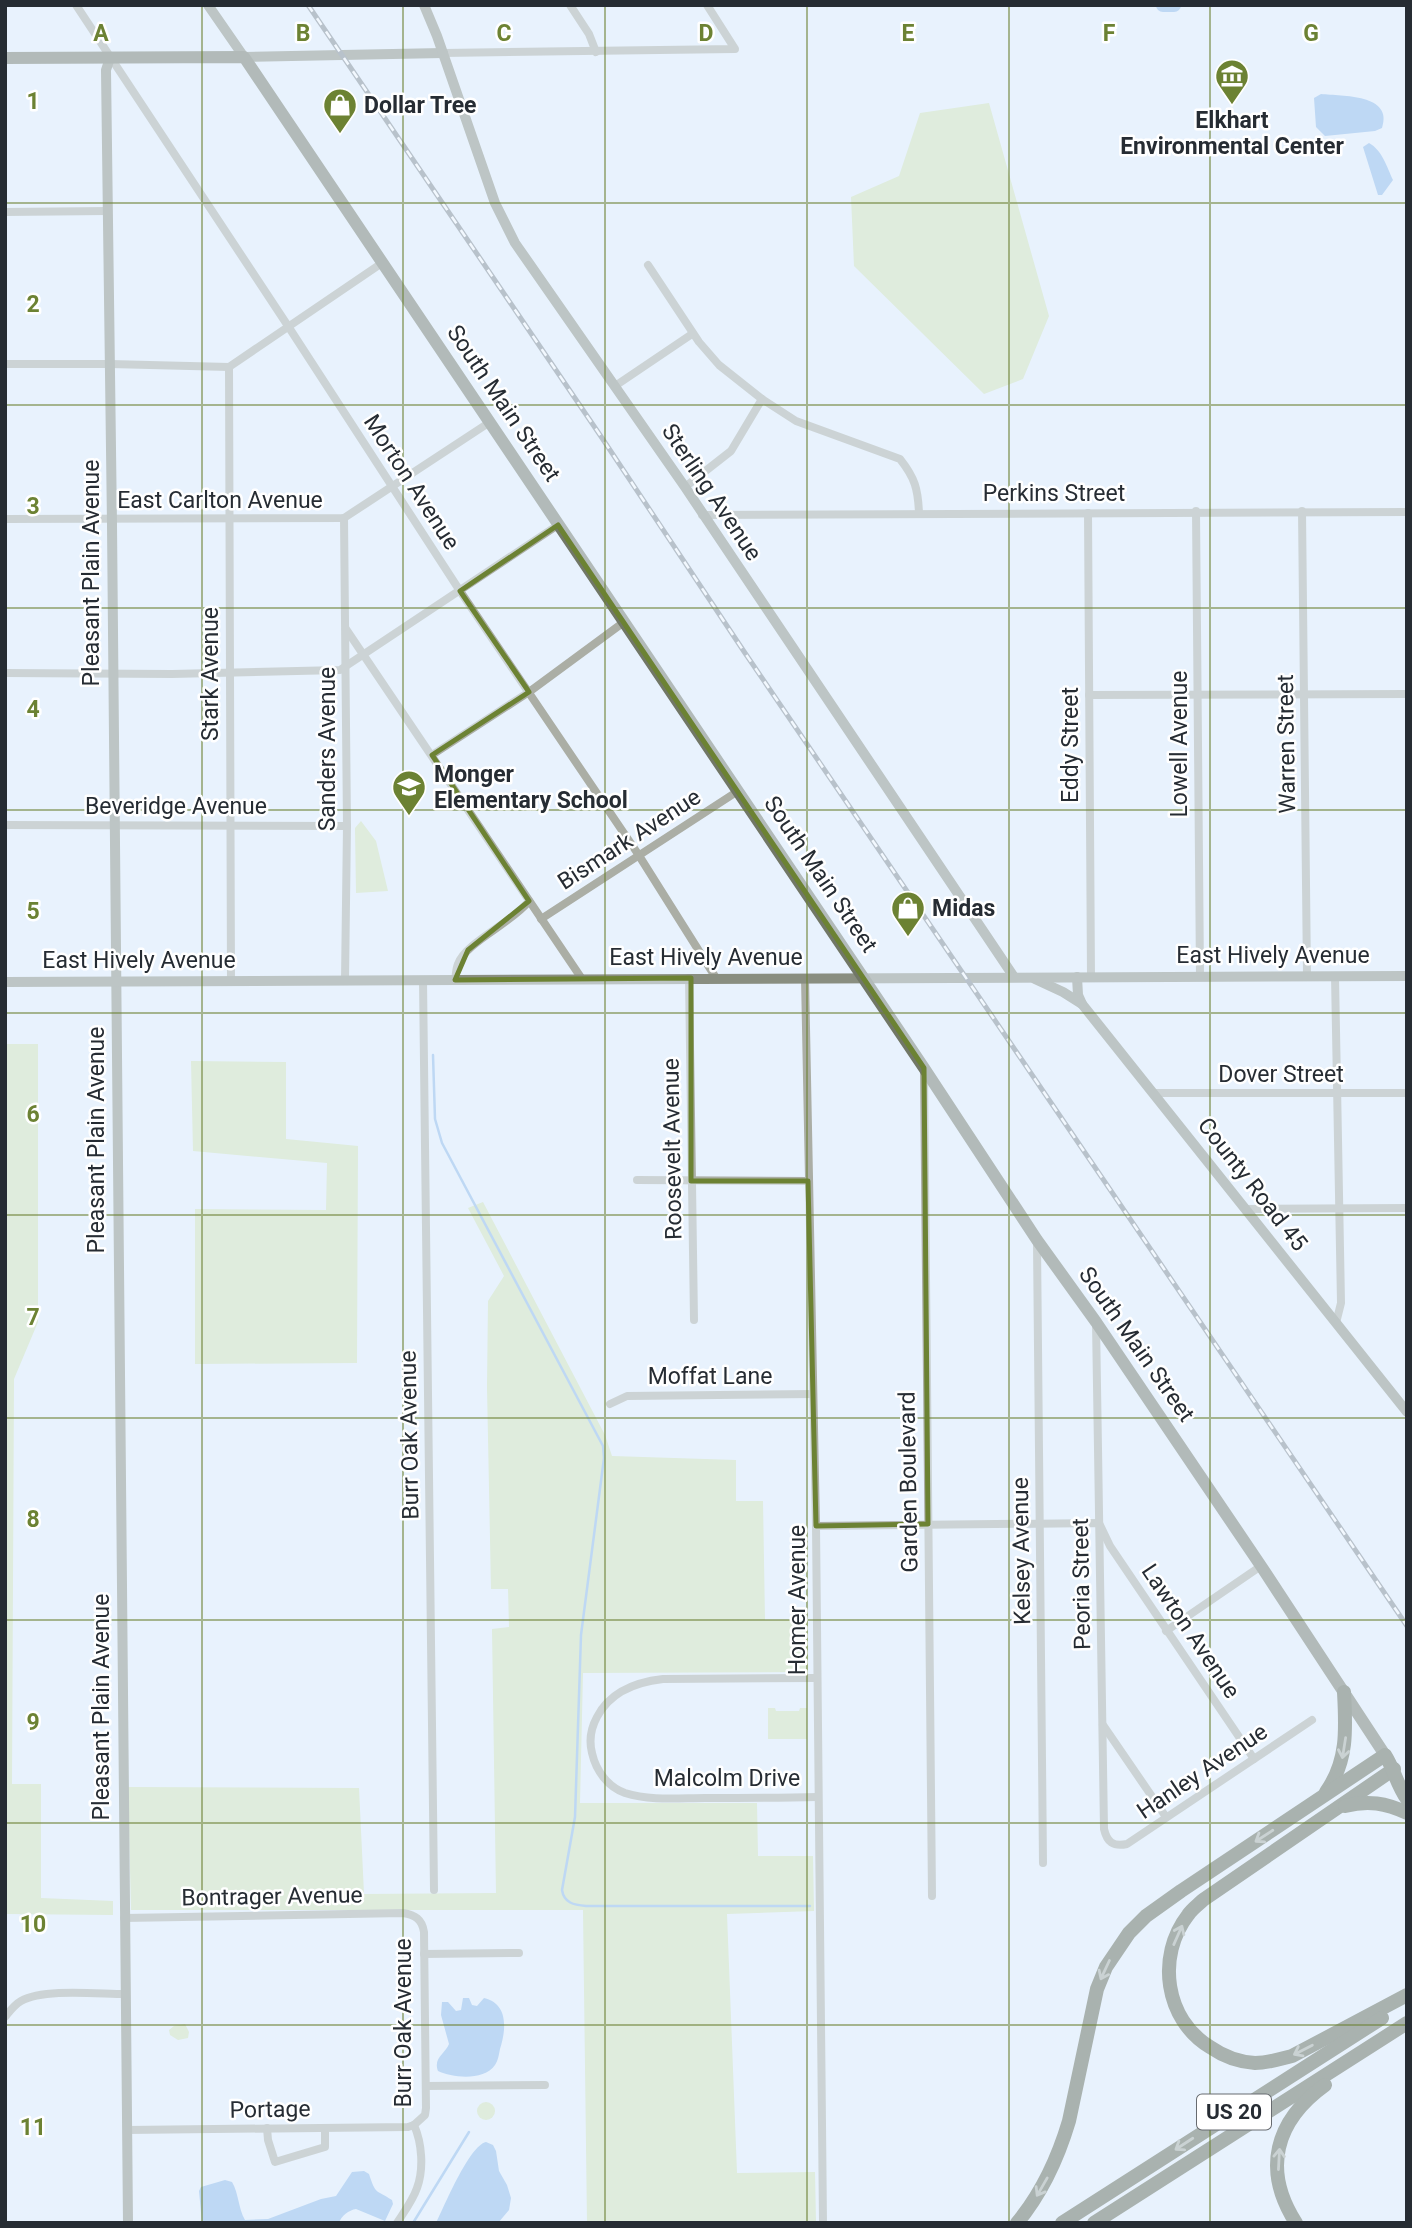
<svg xmlns="http://www.w3.org/2000/svg" width="1412" height="2228" viewBox="0 0 1412 2228" font-family="Roboto,sans-serif">
	<style>
		.green { fill: #d4e4b5 }
		.water { fill: #8cb8e9 }
		.lines { fill: none; stroke-linecap: round; stroke-linejoin: round }
		.stream { stroke: #8cb8e9; stroke-width: 2.5 }
		.river { stroke: #8cb8e9; stroke-width: 14 }
		.street { stroke: #abaea5; stroke-width: 8 }
		.secondary { stroke: #898e80; stroke-width: 10 }
		.primary { stroke: #717766; stroke-width: 12 }
		.highway { stroke: #5d6450; stroke-width: 14 }
		.rail-casing { stroke: #7f878f; stroke-width: 5 }
		.rail { stroke: #fff; stroke-width: 2.5; stroke-dasharray: 8; stroke-linecap: butt }
		.oneway { stroke: #a6aa9f }
		.marked { fill: none; stroke: #6c8233; stroke-width: 5; stroke-linejoin: round }
		.grid { fill: none; stroke: #6c8233; stroke-width: 2; stroke-opacity: 0.55 }
		.labels { text-anchor: middle; stroke-width: 5; stroke-linejoin: round; paint-order: stroke }
		.shield { fill: #fff; stroke: #676b70; stroke-width: 2 }
		.shield-label { font-size: 21px; font-weight: bold; fill: #262c33 }
		.poi-label { font-size: 23px; font-weight: bold; fill: #262c33; stroke: #fff; text-anchor: start }
		.street-label { font-size: 23px; fill: #262c33; stroke: #fff }
		.grid-label { font-size: 23px; text-anchor: middle; font-weight: bold; fill: #6c8233; stroke: #fff; stroke-width: 5; stroke-linejoin: round; paint-order: stroke }
	</style>
	<rect width="100%" height="100%" fill="#e8f2fd"/>
	<g class="green">
		<polygon points="989,103 1049,316 1023,379 984,394 854,266 851,197 899,176 920,113"/>
		<polygon points="361,821 376,841 388,891 356,893 355,828"/>
		<polygon points="5,1044 38,1044 38,1322 14,1379 12,1784 41,1784 41,1898 113,1901 113,1915 5,1914"/>
		<polygon points="191,1061 286,1062 286,1139 358,1146 357,1363 195,1364 195,1209 326,1210 327,1163 193,1151"/>
		<polygon points="483,1202 605,1435 612,1456 736,1460 736,1501 763,1501 765,1620 808,1620 808,1672 583,1673 580,1803 757,1803 758,1856 813,1856 814,1911 727,1914 737,2173 815,2172 816,2223 587,2223 583,1910 131,1910 128,1787 359,1788 364,1894 496,1893 492,1629 509,1627 508,1589 491,1589 487,1387 488,1301 504,1276 468,1208"/>
		<polygon points="768,1708 775,1708 776,1711 799,1711 800,1708 807,1708 807,1739 768,1739"/>
		<polygon points="185,2024 189,2032 188,2038 178,2040 170,2035 169,2030 174,2026"/>
		<circle cx="486" cy="2111" r="9"/>
	</g>
	<g class="water">
		<path d="M1321,94C1342,96 1394,94 1382,128L1375,131L1325,136L1316,127L1314,98Z"/>
		<path d="M1369,143C1382,150 1387,167 1393,180L1382,195H1378L1363,147Z"/>
		<path d="M463,1998H469L472,2005L477,2006L484,1998C509,2004 506,2030 500,2049C499,2054 498,2061 495,2065C484,2081 453,2078 438,2071C433,2058 445,2054 449,2044L441,2015L442,2002H448L456,2011L461,2010Z"/>
		<path d="M486,2142L493,2145L496,2151L499,2171L507,2185L511,2198L509,2210L498,2223H436C445,2205 469,2146 486,2142Z"/>
		<path d="M364,2171L369,2174C376,2195 375,2189 392,2200L393,2204L385,2221L356,2209C349,2210 341,2216 339,2223H202L199,2191L201,2187L225,2180L232,2182C239,2194 238,2208 245,2220L268,2219L321,2199L336,2196L352,2172Z"/>
	</g>
	<g class="lines">
		<g class="stream">
			<path d="M433,1055L435,1119L442,1143L603,1446L604,1458L581,1635L575,1817L562,1890C564,1903 574,1905 586,1906H810"/>
			<polyline points="413,2223 469,2132"/>
		</g>
		<polyline class="river" points="1163,5 1174,5"/>
		<g class="street">
			<polyline points="76,5 288,326 460,591 638,854 716,978"/>
			<polyline points="570,5 589,34 596,52"/>
			<polyline points="443,53 735,49 707,5"/>
			<polyline points="5,212 107,211"/>
			<path d="M648,265L699,342L719,365L762,399L796,421L900,459C915,478 918,489 919,513"/>
			<polyline points="5,364 110,364 229,367 382,263"/>
			<polyline points="229,367 231,981"/>
			<polyline points="615,386 692,334"/>
			<polyline points="685,487 731,451 762,399"/>
			<polyline points="1196,511 1200,977"/>
			<polyline points="1302,511 1307,976"/>
			<polyline points="1088,513 1091,977"/>
			<polyline points="702,515 1407,512"/>
			<polyline points="344,518 347,826 345,980"/>
			<polyline points="5,519 344,518 490,422"/>
			<polyline points="346,629 582,979"/>
			<polyline points="5,673 172,674 340,670 558,525"/>
			<polyline points="1089,695 1407,694"/>
			<polyline points="432,755 529,692 624,622"/>
			<polyline points="5,825 347,826"/>
			<polyline points="541,919 738,791"/>
			<polyline points="1335,976 1341,1303 1336,1323"/>
			<polyline points="689,978 694,1320"/>
			<polyline points="805,978 816,1526 823,2223"/>
			<polyline points="423,980 434,1890"/>
			<path d="M455,980C456,975 456,968 458,964C466,942 512,923 529,901"/>
			<polyline points="924,1071 932,1896"/>
			<polyline points="1155,1093 1407,1093"/>
			<polyline points="637,1180 808,1181"/>
			<polyline points="1246,1209 1407,1208"/>
			<polyline points="1037,1243 1043,1863"/>
			<path d="M1096,1322L1104,1829C1107,1842 1113,1847 1127,1844L1312,1720"/>
			<polyline points="610,1404 627,1396 813,1394"/>
			<polyline points="816,1526 1099,1523 1110,1546 1254,1759"/>
			<polyline points="1166,1631 1261,1566"/>
			<path d="M816,1678L663,1679C636,1682 610,1692 597,1717C591,1728 589,1741 592,1753C596,1771 608,1787 625,1793C650,1801 679,1798 705,1798C742,1798 780,1798 817,1797"/>
			<polyline points="1103,1725 1166,1817"/>
			<path d="M124,1918L403,1913C415,1915 422,1919 424,1932L426,2108L425,2115L414,2125"/>
			<polyline points="424,1954 519,1953"/>
			<path d="M5,2017C10,2011 14,2005 21,2001C44,1988 98,1994 125,1994"/>
			<polyline points="426,2086 545,2085"/>
			<polyline points="267,2128 268,2140 275,2162 325,2147 325,2128"/>
			<polyline points="127,2130 408,2127 414,2125"/>
			<path d="M397,2223C404,2212 413,2200 417,2188C424,2169 422,2143 414,2125"/>
		</g>
		<g class="secondary">
			<polyline points="208,5 244,57 443,53"/>
			<polyline points="424,5 437,36 495,203 515,243 685,487 1014,977"/>
			<polyline points="110,58 106,70 112,525 128,2223"/>
			<polyline points="1077,977 1078,995 1082,1004 1407,1412"/>
			<polyline points="1035,979 1063,992 1082,1004"/>
			<polyline points="5,982 1407,976"/>
		</g>
		<polyline class="primary" points="5,58 244,57 924,1068 1037,1240 1096,1322 1261,1566 1385,1755"/>
		<g class="highway">
			<path d="M1394,1769L1203,1900C1198,1905 1192,1909 1188,1915C1156,1956 1165,2020 1210,2047C1223,2056 1239,2062 1255,2063C1268,2063 1280,2059 1292,2056L1407,1995"/>
			<path d="M1326,1792C1348,1761 1346,1729 1344,1692"/>
			<path d="M1345,1806C1368,1800 1386,1803 1407,1813"/>
			<path d="M1017,2223C1042,2193 1058,2158 1069,2121L1097,1989L1106,1967L1129,1933L1146,1916L1181,1891L1385,1755C1394,1769 1397,1785 1407,1799"/>
			<polyline points="1062,2223 1382,2018"/>
			<polyline points="1094,2223 1407,2023"/>
			<path d="M1296,2223C1262,2170 1275,2121 1325,2085"/>
		</g>
		<g class="rail-casing">
			<polyline id="rail" points="308,5 600,435 745,653 1407,1626"/>
		</g>
		<use href="#rail" class="rail"/>
	</g>
	<defs><path id="oneway-shaft" d="M-6 0H5M1.5-3L5.5 0L1.5 3" fill="none" stroke-width="1.6" stroke-linecap="round" stroke-linejoin="round" transform="scale(1.75)"/></defs>
	<g class="oneway">
		<use href="#oneway-shaft" transform="translate(1344 1748) rotate(99)"/>
		<use href="#oneway-shaft" transform="translate(1264 1836) rotate(147)"/>
		<use href="#oneway-shaft" transform="translate(1178 1935) rotate(-66)"/>
		<use href="#oneway-shaft" transform="translate(1105 1970) rotate(115)"/>
		<use href="#oneway-shaft" transform="translate(1303 2050) rotate(153)"/>
		<use href="#oneway-shaft" transform="translate(1184 2144) rotate(147)"/>
		<use href="#oneway-shaft" transform="translate(1279 2159) rotate(-87)"/>
		<use href="#oneway-shaft" transform="translate(1042 2187) rotate(120)"/>
	</g>
	<path d="M0 0H1412V2228H0ZM558,525L924,1068L928,1524L816,1526L808,1181H691V978L455,980L468,950L529,901L432,755L529,692L460,591Z" fill="#e8f2fd" fill-opacity=".55" fill-rule="evenodd"/>
	<path class="marked" d="M558,525L924,1068L928,1524L816,1526L808,1181H691V978L455,980L468,950L529,901L432,755L529,692L460,591Z"/>
	<path class="grid" d="M202,5V2223M403,5V2223M605,5V2223M807,5V2223M1009,5V2223M1210,5V2223M5,203H1407M5,405H1407M5,608H1407M5,810H1407M5,1013H1407M5,1215H1407M5,1418H1407M5,1620H1407M5,1823H1407M5,2025H1407"/>
	<defs>
		<g id="museum-pin" transform="scale(1.75)"><path d="M0 17L-7.5 6A9.5 9.5 0 1 1 7.5 6Z" fill="#6c8233" stroke="#fff"/><path d="M0-6L6-3V-2H-6V-3ZM-5-1h2V3h-2ZM-1-1h2V3h-2ZM3-1h2V3H3ZM-6 4H6V6H-6Z" fill="#fff"/></g>
		<g id="shop-pin" transform="scale(1.75)"><path d="M0 17L-7.5 6A9.5 9.5 0 1 1 7.5 6Z" fill="#6c8233" stroke="#fff"/><path d="M-5-2.5h2.3a2.7 3.5 0 0 1 5.4 0H5L5.5 6h-11ZM-1.5-2.5h3a1.5 2.3 0 0 0-3 0Z" fill="#fff"/></g>
		<g id="school-pin" transform="scale(1.75)"><path d="M0 17L-7.5 6A9.5 9.5 0 1 1 7.5 6Z" fill="#6c8233" stroke="#fff"/><path d="M0-5L7-2L0 1L-7-2ZM-4 1L0 2.5L4 1V4Q0 6-4 4Z" fill="#fff"/></g>
	</defs>
	<g fill-rule="evenodd">
		<use href="#museum-pin" x="1232" y="76"/>
		<use href="#shop-pin" x="340" y="105"/>
		<use href="#school-pin" x="409" y="787"/>
		<use href="#shop-pin" x="908" y="908"/>
	</g>
	<g class="labels">
		<rect class="shield" x="1197" y="2094.5" width="74" height="35" rx="5"/>
		<g class="shield-label">
			<text x="1234" y="2119">US 20</text>
		</g>
		<g class="poi-label">
			<text x="364" y="113">Dollar Tree</text>
			<text x="1232" y="128" text-anchor="middle">Elkhart<tspan x="1232" dy="26">Environmental Center</tspan></text>
			<text x="434" y="782">Monger<tspan x="434" dy="26">Elementary School</tspan></text>
			<text x="932" y="916">Midas</text>
		</g>
		<g class="street-label">
			<text transform="translate(504 403) rotate(56)" y="8">South Main Street</text>
			<text transform="translate(412 482) rotate(57)" y="8">Morton Avenue</text>
			<text transform="translate(712 492) rotate(56)" y="8">Sterling Avenue</text>
			<text x="1054" y="501">Perkins Street</text>
			<text x="220" y="508">East Carlton Avenue</text>
			<text transform="translate(91 573) rotate(-90)" y="8">Pleasant Plain Avenue</text>
			<text transform="translate(210 674) rotate(-90)" y="8">Stark Avenue</text>
			<text transform="translate(1179 744) rotate(-90)" y="8">Lowell Avenue</text>
			<text transform="translate(1286 744) rotate(-91)" y="8">Warren Street</text>
			<text transform="translate(1070 745) rotate(-90)" y="8">Eddy Street</text>
			<text transform="translate(327 749) rotate(-90)" y="8">Sanders Avenue</text>
			<text x="176" y="814">Beveridge Avenue</text>
			<text transform="translate(629 839) rotate(-33)" y="8">Bismark Avenue</text>
			<text transform="translate(821 874) rotate(56)" y="8">South Main Street</text>
			<text x="1273" y="963">East Hively Avenue</text>
			<text x="706" y="965">East Hively Avenue</text>
			<text x="139" y="968">East Hively Avenue</text>
			<text x="1281" y="1082">Dover Street</text>
			<text transform="translate(96 1140) rotate(-90)" y="8">Pleasant Plain Avenue</text>
			<text transform="translate(672 1149) rotate(-91)" y="8">Roosevelt Avenue</text>
			<text transform="translate(1253 1184) rotate(52)" y="8">County Road 45</text>
			<text transform="translate(1137 1344) rotate(55)" y="8">South Main Street</text>
			<text x="710" y="1384">Moffat Lane</text>
			<text transform="translate(409 1435) rotate(-91)" y="8">Burr Oak Avenue</text>
			<text transform="translate(908 1482) rotate(-91)" y="8">Garden Boulevard</text>
			<text transform="translate(1021 1551) rotate(-91)" y="8">Kelsey Avenue</text>
			<text transform="translate(1081 1584) rotate(-91)" y="8">Peoria Street</text>
			<text transform="translate(797 1600) rotate(-90)" y="8">Homer Avenue</text>
			<text transform="translate(1191 1631) rotate(56)" y="8">Lawton Avenue</text>
			<text transform="translate(101 1707) rotate(-90)" y="8">Pleasant Plain Avenue</text>
			<text transform="translate(1202 1771) rotate(-34)" y="8">Hanley Avenue</text>
			<text x="727" y="1786">Malcolm Drive</text>
			<text transform="translate(272 1896) rotate(-1)" y="8">Bontrager Avenue</text>
			<text transform="translate(403 2023) rotate(-90)" y="8">Burr Oak Avenue</text>
			<text transform="translate(270 2109) rotate(-1)" y="8">Portage</text>
		</g>
	</g>
	<g class="grid-label">
		<text x="101" y="41">A</text>
		<text x="303" y="41">B</text>
		<text x="504" y="41">C</text>
		<text x="706" y="41">D</text>
		<text x="908" y="41">E</text>
		<text x="1109" y="41">F</text>
		<text x="1311" y="41">G</text>
		<text x="33" y="109">1</text>
		<text x="33" y="312">2</text>
		<text x="33" y="514">3</text>
		<text x="33" y="717">4</text>
		<text x="33" y="919">5</text>
		<text x="33" y="1122">6</text>
		<text x="33" y="1325">7</text>
		<text x="33" y="1527">8</text>
		<text x="33" y="1730">9</text>
		<text x="33" y="1932">10</text>
		<text x="33" y="2135">11</text>
	</g>
	<rect width="1412" height="2228" fill="none" stroke="#262c33" stroke-width="14"/>
</svg>
